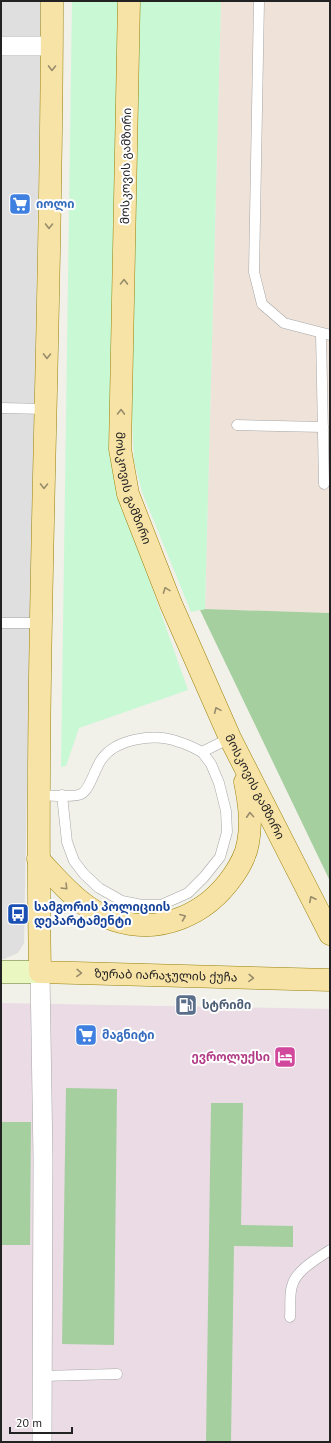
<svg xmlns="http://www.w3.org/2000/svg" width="331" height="1443" viewBox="0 0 331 1443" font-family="'PT Sans','Noto Sans Georgian',sans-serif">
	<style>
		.residential { fill: #dfdfdf }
		.industrial { fill: #eadbe5 }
		.military { fill: #eee2d9 }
		.forest { fill: #a5cf9f }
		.park { fill: #c9f8d5 }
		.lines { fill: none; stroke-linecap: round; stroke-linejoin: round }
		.service-casing { stroke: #a6a6a6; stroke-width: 11 }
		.minor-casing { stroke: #a6a6a6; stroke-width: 20 }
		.secondary-casing { stroke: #58770a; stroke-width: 23 }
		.primary-casing { stroke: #998207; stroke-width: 23 }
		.service { stroke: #fff; stroke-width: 10 }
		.minor { stroke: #fff; stroke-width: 19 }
		.secondary { stroke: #ebf7c1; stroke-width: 22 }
		.primary { stroke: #f8e3a7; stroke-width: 22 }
		.oneway { stroke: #988c6b }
		.labels { text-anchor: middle; stroke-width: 4; stroke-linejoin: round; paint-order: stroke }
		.street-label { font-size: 12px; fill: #222; stroke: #fff }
		.shop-label { font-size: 12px; font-weight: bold; fill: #366cbe; stroke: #fff; text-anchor: start }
		.transit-label { font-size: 12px; font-weight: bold; fill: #164399; stroke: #fff; text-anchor: start }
		.service-label { font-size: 12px; font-weight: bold; fill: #4e5e75; stroke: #fff; text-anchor: start }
		.hotel-label { font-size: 12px; font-weight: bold; fill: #b23c85; stroke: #fff; text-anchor: end }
	</style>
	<rect width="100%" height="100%" fill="#f1f0e9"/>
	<g class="residential">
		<polygon points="1,1 43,1 42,39 1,40"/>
		<polygon points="1,53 41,53 24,943 18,953 4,959 1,959"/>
	</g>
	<polygon class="industrial" points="1,1003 330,1009 330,1442 1,1442"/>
	<polygon class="military" points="221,1 330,1 330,613 205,609"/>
	<g class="forest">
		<polygon points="205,609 330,613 329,879 200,610"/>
		<polygon points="66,1088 117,1089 114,1345 62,1344"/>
		<polygon points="211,1103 243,1103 241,1225 293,1226 293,1247 234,1246 231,1441 249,1442 206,1442"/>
		<polygon points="1,1122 31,1122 30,1245 1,1245"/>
	</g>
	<g class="park">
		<polygon points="72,1 120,1 119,494 188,690 79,728 66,766 61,767"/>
		<polygon points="138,1 221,1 205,609 191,612 142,492 134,461 131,396"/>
	</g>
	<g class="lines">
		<g class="service-casing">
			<g id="service">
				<polyline points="259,1 254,272 262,304 284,323 330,335"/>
				<polyline points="321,333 324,484"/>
				<polyline points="1,408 46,409"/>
				<polyline points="237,425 323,427"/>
				<polyline points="1,623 41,623"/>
				<path d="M39,795C48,795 74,798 81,794C89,791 95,769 101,760C116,738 155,733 179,742C187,744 194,748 202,752L230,738"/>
				<polyline points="62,795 67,842 74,861 84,874 99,888 122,901 142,905 161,905 188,893 204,877 220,857 227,832 226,811 219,783 211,764 202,752"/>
				<path d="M290,1317C291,1307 289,1295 292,1286C296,1270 317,1259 330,1250"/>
				<polyline points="42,1376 117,1374"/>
			</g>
		</g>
		<g class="minor-casing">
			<g id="minor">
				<polyline points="1,46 52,46"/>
				<polyline points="40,972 43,1158 42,1442"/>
			</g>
		</g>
		<g class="secondary-casing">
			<polyline id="secondary" points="1,972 40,972"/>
		</g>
		<g class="primary-casing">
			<g id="primary">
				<path id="s1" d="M52,1C52,325 34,648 40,972L330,980"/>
				<path id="s2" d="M129,1L120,449L128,494L171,604L230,738L330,934"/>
				<path d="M38,859C60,882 82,910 114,920C160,935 206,915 233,876C240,866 246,855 248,843C252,822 249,802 245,782"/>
			</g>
		</g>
		<use href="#service" class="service"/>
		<use href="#minor" class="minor"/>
		<use href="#secondary" class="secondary"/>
		<use href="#primary" class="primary"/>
	</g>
	<defs><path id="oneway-chevron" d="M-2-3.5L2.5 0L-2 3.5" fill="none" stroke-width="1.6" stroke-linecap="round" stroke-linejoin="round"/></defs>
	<g class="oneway">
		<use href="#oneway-chevron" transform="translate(52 68) rotate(91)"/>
		<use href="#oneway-chevron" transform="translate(49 226) rotate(91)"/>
		<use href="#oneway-chevron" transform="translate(124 282) rotate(-89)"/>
		<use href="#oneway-chevron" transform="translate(47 356) rotate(91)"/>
		<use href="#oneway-chevron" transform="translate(121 412) rotate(-89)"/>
		<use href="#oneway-chevron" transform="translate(44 486) rotate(91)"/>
		<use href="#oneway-chevron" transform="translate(166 590) rotate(-111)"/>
		<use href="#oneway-chevron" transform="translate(217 710) rotate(-114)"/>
		<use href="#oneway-chevron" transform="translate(250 815) rotate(-94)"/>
		<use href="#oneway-chevron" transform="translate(65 887) rotate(45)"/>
		<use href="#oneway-chevron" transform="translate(312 899) rotate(-117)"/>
		<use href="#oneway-chevron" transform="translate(183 917) rotate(-22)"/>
		<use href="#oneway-chevron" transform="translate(79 973) rotate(2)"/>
		<use href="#oneway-chevron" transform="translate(251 978) rotate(2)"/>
	</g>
	<defs>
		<g id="supermarket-square" transform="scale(1.15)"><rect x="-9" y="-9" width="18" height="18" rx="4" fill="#3f7fe0" stroke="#fff"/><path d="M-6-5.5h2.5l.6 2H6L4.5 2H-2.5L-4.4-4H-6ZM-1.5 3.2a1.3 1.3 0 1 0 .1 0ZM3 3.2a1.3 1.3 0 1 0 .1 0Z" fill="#fff"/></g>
		<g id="bus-square" transform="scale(1.15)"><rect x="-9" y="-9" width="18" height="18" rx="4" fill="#1a4fb4" stroke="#fff"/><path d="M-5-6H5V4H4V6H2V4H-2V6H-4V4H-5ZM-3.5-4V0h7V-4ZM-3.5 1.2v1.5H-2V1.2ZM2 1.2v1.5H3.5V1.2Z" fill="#fff"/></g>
		<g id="fuel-square" transform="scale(1.15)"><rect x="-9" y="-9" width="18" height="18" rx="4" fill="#5c6f8a" stroke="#fff"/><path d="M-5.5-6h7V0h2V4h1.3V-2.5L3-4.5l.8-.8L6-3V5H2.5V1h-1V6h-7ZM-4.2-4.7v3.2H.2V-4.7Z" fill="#fff"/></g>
		<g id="hotel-square" transform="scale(1.15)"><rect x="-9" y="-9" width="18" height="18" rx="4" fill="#d1479c" stroke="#fff"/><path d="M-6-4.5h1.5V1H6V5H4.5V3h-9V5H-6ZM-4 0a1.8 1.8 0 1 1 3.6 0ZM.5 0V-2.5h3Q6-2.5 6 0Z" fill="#fff"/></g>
	</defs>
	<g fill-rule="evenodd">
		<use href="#supermarket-square" x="20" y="204"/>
		<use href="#bus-square" x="18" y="914"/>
		<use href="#fuel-square" x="186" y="1005"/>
		<use href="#supermarket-square" x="86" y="1035"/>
		<use href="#hotel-square" x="285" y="1057"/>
	</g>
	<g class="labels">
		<g class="street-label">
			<text transform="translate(126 166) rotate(-89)" y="4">მოსკოვის გამზირი</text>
			<text dy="4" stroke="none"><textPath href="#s2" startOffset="489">მოსკოვის გამზირი</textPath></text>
			<text dy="4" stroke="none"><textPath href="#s2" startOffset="813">მოსკოვის გამზირი</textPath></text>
			<text dy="4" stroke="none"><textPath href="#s1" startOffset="1097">ზურაბ იარაჯულის ქუჩა</textPath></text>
		</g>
		<g class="shop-label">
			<text x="36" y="208">იოლი</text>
			<text x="102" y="1039">მაგნიტი</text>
		</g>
		<g class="transit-label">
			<text x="34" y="911">სამგორის პოლიციის<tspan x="34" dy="14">დეპარტამენტი</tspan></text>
		</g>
		<g class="service-label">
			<text x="202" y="1009">სტრიმი</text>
		</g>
		<g class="hotel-label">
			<text x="270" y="1061">ევროლუქსი</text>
		</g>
	</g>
	<rect width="331" height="1443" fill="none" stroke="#222222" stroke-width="4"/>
	<path d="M10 1427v6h62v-6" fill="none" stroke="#222222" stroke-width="2"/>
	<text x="16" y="1427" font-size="12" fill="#222222" stroke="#ffffff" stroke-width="3" paint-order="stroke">20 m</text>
</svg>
